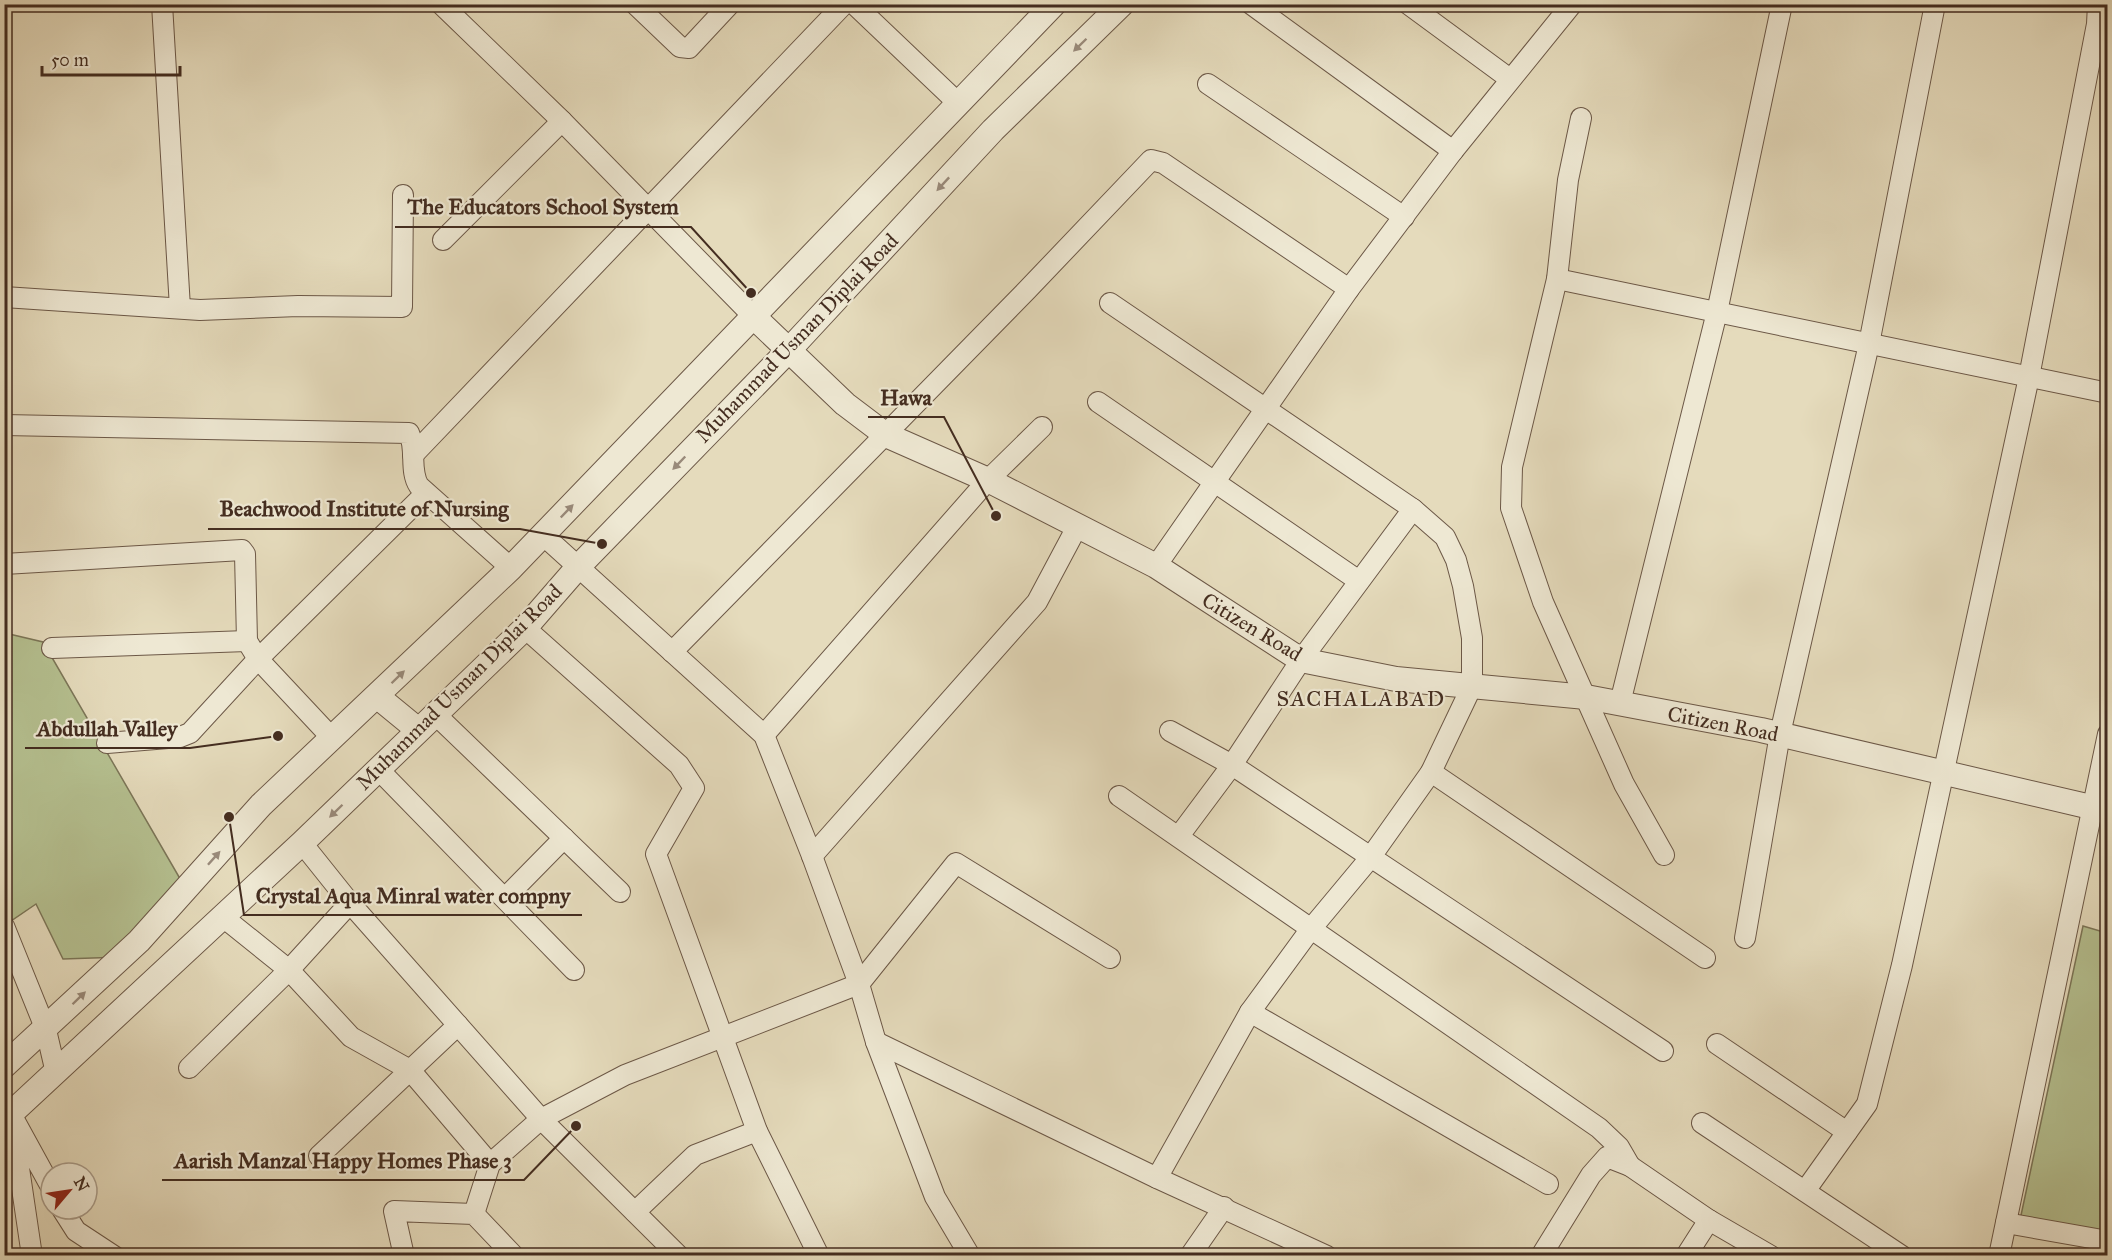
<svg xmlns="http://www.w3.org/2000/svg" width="2112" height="1260" viewBox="0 0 2112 1260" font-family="'IM FELL Great Primer',serif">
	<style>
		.green { fill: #b5c090; stroke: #7c7658; stroke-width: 1.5 }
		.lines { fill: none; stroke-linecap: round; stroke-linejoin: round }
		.minor-casing { stroke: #6c5847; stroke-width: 22 }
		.tertiary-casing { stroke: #6c5847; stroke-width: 26 }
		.minor { stroke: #eee8d3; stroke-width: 20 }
		.tertiary { stroke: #eee8d3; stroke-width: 24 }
		.oneway { fill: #998a7a }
		.labels { text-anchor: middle; stroke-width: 4.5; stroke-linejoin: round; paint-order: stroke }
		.street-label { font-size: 21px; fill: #442d20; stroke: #eee8d3 }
		.neighbourhood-label { font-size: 22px; letter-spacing: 1.5px; fill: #442d20; stroke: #eee8d3 }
		.leader { fill: none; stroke: #442d20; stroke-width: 2 }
		.callout-dot { fill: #442d20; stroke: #eee8d3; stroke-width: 2 }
		.callout-label { font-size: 22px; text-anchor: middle; font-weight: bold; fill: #442d20; stroke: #eee8d3; stroke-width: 4.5; stroke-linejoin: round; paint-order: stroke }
	</style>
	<rect width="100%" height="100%" fill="#e5dbbc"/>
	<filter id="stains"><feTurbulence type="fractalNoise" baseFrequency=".00333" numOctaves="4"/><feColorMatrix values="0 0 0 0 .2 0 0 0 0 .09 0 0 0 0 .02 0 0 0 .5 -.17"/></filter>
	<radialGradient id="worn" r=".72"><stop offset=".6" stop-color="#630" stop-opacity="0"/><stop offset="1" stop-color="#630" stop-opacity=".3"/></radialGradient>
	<g class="green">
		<polygon points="5,633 43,642 186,889 122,957 63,959 36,904 5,925"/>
		<polygon points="2083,926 2107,933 2107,1235 2020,1220"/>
	</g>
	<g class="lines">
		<g class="minor-casing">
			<g id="minor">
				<polyline points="162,4 180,308"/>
				<polyline points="441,4 562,121 754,317"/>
				<polyline points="635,4 680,47 689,48 730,4"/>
				<polyline points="854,4 958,103"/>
				<polyline points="1251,4 1453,151"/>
				<polyline points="1408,4 1510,79"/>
				<polyline points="1208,84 1404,217"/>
				<polyline points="1581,118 1568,180 1557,279 1512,467 1511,508 1543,602 1624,784 1664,855"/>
				<polyline points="443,240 562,121"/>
				<polyline points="1557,279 2108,393"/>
				<polyline points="4,297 200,310 298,306 402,307 403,195"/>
				<polyline points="1110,303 1413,509"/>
				<polyline points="1098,402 1359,581"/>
				<path d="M4,425L409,433C417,449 409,471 419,486L511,568"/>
				<polyline points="413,455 844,4"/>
				<polyline points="543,535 764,735 812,856 859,984 876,1042 935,1197 970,1256"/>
				<polyline points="4,564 242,550 245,554 247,641 258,659 331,737"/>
				<polyline points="1156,566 1349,289 1453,151 1572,4"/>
				<polyline points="525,628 679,765 694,788 656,854 757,1131 819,1256"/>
				<polyline points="52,648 247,641"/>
				<polyline points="672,652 1027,290 1151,160 1163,163 1349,289"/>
				<polyline points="1620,703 1717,312 1782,4"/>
				<polyline points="434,713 620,892"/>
				<polyline points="1170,731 1232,765 1663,1051"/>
				<polyline points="764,735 988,480 1042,427"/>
				<polyline points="107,743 180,737 190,733 258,659 426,493"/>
				<polyline points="378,769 574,970"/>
				<polyline points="1431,772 1705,958"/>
				<polyline points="1119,796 1599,1128 1619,1147 1630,1166"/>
				<polyline points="812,856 1037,602 1078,525"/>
				<polyline points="506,897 564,838"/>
				<polyline points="350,903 541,1119 679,1256"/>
				<polyline points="223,917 289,970 351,1037 410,1070 490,1164"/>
				<polyline points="4,926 46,1030 56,1073"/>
				<polyline points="1745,938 1780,734 1869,344 1935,4"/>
				<polyline points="1250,1012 1548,1184"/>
				<polyline points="876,1042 1157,1178 1327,1256"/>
				<polyline points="1717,1044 1847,1132"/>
				<polyline points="189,1068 289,970 350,903 302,843"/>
				<polyline points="1702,1123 1902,1256"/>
				<polyline points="319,1156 458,1025"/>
				<polyline points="1157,1178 1250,1012 1310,930 1370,858 1431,772 1472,686 1472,638 1463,586 1456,560 1445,537 1413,509 1301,660 1232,765 1179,836"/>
				<polyline points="1805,1191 1867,1104 1902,965 2029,377 2097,24 2098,4"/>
				<polyline points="62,1209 76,1231 114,1256"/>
				<polyline points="635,1212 695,1155 757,1131"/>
				<polyline points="474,1214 490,1164 541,1119 625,1075 859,984 956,863 1110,958"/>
				<polyline points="2006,1223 2108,1241"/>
				<polyline points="32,1256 11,1114 51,1187"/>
				<polyline points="404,1256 394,1211 474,1214 514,1256"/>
				<polyline points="1190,1256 1224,1207"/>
				<polyline points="1541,1256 1591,1175 1607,1157 1630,1166 1709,1220 1771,1256"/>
				<polyline points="1686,1256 1709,1220"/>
				<polyline points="1999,1256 2108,734"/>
			</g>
		</g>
		<g class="tertiary-casing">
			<g id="tertiary">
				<polyline points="754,317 845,404 886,435 988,480 1156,566 1301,660 1396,679 1586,697 1761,730 2108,811"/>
				<polyline points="378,697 417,729"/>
				<polyline points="4,1066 139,941 261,805 511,568 1054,4"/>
				<polyline points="4,1120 302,843 525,628 578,567 789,350 993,130 1122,4"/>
			</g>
		</g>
		<use href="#minor" class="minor"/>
		<use href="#tertiary" class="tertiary"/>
	</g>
	<defs><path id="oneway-solid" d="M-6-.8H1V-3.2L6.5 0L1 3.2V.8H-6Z" transform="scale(1.5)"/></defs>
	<g class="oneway">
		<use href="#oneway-solid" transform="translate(1080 45) rotate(136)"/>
		<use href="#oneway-solid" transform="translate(943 184) rotate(133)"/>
		<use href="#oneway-solid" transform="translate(679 463) rotate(134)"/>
		<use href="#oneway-solid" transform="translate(567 511) rotate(-46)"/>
		<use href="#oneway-solid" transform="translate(398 677) rotate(-44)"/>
		<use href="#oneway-solid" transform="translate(336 811) rotate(136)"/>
		<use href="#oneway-solid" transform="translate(214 858) rotate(-48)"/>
		<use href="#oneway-solid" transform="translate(79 998) rotate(-44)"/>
	</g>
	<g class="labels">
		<g class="street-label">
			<text transform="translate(797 338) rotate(-46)" y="7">Muhammad Usman Diplai Road</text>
			<text transform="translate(1252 627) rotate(31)" y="7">Citizen Road</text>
			<text transform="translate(459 687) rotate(-45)" y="7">Muhammad Usman Diplai Road</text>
			<text transform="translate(1723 724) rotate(11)" y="7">Citizen Road</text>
		</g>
		<g class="neighbourhood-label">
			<text x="1361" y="706">SACHALABAD</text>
		</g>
	</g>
	<path class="leader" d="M751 293L691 227H395M996 516L944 417H868M602 544L520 529H208M278 736L190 748H25M229 817L244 915H582M576 1126L524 1180H162"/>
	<g class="callout-dot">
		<circle cx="751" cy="293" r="6"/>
		<circle cx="996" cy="516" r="6"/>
		<circle cx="602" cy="544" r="6"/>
		<circle cx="278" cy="736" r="6"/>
		<circle cx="229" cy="817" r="6"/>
		<circle cx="576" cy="1126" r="6"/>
	</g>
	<g class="callout-label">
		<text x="543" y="214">The Educators School System</text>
		<text x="906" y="405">Hawa</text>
		<text x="364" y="516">Beachwood Institute of Nursing</text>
		<text x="107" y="736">Abdullah Valley</text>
		<text x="413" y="903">Crystal Aqua Minral water compny</text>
		<text x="343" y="1168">Aarish Manzal Happy Homes Phase 3</text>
	</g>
	<rect width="2112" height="1260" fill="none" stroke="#e5dbbc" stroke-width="24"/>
	<rect x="6" y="6" width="2100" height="1248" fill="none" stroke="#442d20" stroke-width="3"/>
	<rect x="12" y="12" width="2088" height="1236" fill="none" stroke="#442d20" stroke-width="1.5"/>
	<g transform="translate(69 1191) rotate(61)"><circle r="28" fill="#eee8d3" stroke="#aa9d8b" stroke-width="1.5"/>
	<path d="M0-4.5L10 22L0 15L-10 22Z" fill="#8f2418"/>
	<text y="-9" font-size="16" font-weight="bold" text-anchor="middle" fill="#442d20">N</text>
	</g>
	<path d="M42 66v9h138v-9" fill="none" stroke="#442d20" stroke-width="3"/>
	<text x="51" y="66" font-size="18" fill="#442d20" stroke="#eee8d3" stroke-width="4.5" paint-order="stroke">50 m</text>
	<rect width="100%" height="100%" filter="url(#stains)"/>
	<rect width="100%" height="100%" fill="url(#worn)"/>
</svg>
